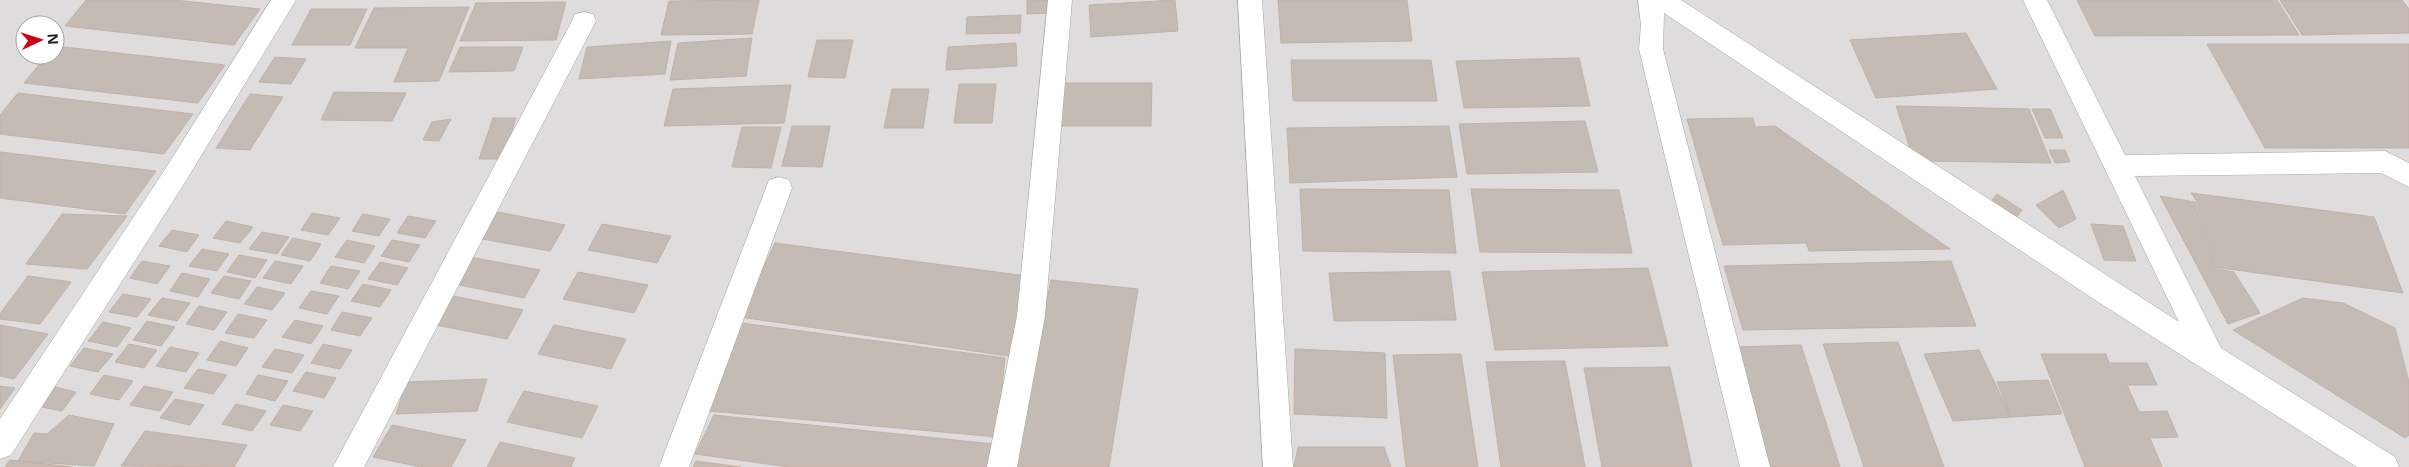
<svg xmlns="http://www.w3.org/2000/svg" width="2409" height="467" viewBox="0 0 2409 467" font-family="'Open Sans',sans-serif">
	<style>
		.residential { fill: #dedcdd; fill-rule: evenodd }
		.building { fill: #c5bbb5; stroke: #c2b1a7 }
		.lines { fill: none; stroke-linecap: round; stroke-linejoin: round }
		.minor-casing { stroke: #a6a6a6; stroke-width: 1 }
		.minor { fill: #fff; fill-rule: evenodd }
	</style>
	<rect width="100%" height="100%" fill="#f0ece6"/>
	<path class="residential" d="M0,0H2409V467H0ZM25,25H55V55H25Z"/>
	<g class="building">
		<polygon points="86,0 174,0 260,9 234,45 65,26"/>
		<polygon points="759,0 752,34 661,35 669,1"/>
		<polygon points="1027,0 1051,0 1051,13 1027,14"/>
		<polygon points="1175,0 1178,31 1091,37 1089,5"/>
		<polygon points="1278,0 1407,0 1412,41 1281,43"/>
		<polygon points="2077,0 2277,0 2299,35 2095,36"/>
		<polygon points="2280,0 2402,0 2409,9 2409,33 2302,35"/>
		<polygon points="566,2 556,40 460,41 476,3"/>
		<polygon points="469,7 439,81 394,82 408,48 355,48 374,8"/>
		<polygon points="311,9 367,9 350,45 292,45"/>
		<polygon points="1021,15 1020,33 966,34 967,17"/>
		<polygon points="1966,33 1997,89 1876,98 1850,40"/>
		<polygon points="752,38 746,76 670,80 678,43"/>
		<polygon points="817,40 853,40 845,78 808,77"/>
		<polygon points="671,41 665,74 579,79 587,47"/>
		<polygon points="1016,43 1017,66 946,70 948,47"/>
		<polygon points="2207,44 2409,44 2409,148 2265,148"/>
		<polygon points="55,46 225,65 198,103 24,83 47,55 55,55"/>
		<polygon points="460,47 523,47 514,71 449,72"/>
		<polygon points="275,57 306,59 291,84 259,82"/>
		<polygon points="1579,58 1590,106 1464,108 1456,61"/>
		<polygon points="1291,60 1431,60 1437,101 1293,101"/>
		<polygon points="1064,83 1152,83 1151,126 1061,126"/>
		<polygon points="959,84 996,84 992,123 954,123"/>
		<polygon points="791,85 784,123 664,126 673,89"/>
		<polygon points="892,89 929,89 923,128 884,128"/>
		<polygon points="334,92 406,93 392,121 321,120"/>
		<polygon points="18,93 193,114 164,154 0,134 0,115"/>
		<polygon points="250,94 283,97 250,150 216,148"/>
		<polygon points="1896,106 2029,109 2051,163 1927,161 1910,148"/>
		<polygon points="2032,109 2050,109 2063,138 2045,138"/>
		<polygon points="493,118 516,118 503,159 479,159"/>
		<polygon points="1753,118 1755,127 1775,126 1950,249 1809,251 1806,243 1723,245 1687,119"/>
		<polygon points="451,119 439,141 423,140 432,122"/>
		<polygon points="1585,121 1598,172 1467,174 1459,124"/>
		<polygon points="792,126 830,126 822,167 782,166"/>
		<polygon points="1449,126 1457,177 1290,183 1287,128"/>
		<polygon points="742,127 781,127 771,168 732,167"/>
		<polygon points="2049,150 2065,150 2070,162 2055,163"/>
		<polygon points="0,152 156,171 125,214 0,198"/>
		<polygon points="1300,189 1449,190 1456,253 1303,251"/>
		<polygon points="1471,189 1619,190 1632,253 1480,252"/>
		<polygon points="2063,190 2076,219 2059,228 2036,205"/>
		<polygon points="2191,193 2374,217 2403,293 2214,267 2196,200"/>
		<polygon points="1997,194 2022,210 2011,225 1985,208"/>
		<polygon points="2160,196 2195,202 2213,268 2234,272 2260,313 2228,324"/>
		<polygon points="498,212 565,225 550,251 482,239"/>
		<polygon points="312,213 340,218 328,235 301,230"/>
		<polygon points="62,214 127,216 87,269 26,264"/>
		<polygon points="363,214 390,219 379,236 352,231"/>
		<polygon points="408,216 436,221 425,238 397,233"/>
		<polygon points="226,221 253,227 240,243 213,238"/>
		<polygon points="602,224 671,236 657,263 588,250"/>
		<polygon points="2091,224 2123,226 2136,261 2104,260"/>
		<polygon points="172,230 199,235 187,252 159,246"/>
		<polygon points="262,232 289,237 277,254 249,249"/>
		<polygon points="293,238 321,244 310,261 281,255"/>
		<polygon points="347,240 375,246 364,263 335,257"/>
		<polygon points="392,240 420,245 409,262 381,256"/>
		<polygon points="775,243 1027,276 1015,357 740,317"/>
		<polygon points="202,249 229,254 217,271 189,266"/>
		<polygon points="239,255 267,260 255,278 227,272"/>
		<polygon points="470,257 540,270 524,298 454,284"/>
		<polygon points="142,261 170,266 157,284 130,278"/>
		<polygon points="275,261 303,266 291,284 263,278"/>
		<polygon points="1951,261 1976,326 1743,330 1724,266"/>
		<polygon points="380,262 408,268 397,285 368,279"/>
		<polygon points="331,266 360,271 348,289 320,283"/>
		<polygon points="1648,268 1668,346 1495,350 1482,272"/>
		<polygon points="1450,271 1456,320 1334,321 1329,273"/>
		<polygon points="578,272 648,285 634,313 563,299"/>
		<polygon points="182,273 210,279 198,297 170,291"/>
		<polygon points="28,276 71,282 40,324 0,319 0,314"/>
		<polygon points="224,276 251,281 239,299 211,293"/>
		<polygon points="1051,280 1138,289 1109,467 1012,467"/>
		<polygon points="363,284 391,290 380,307 351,301"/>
		<polygon points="257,287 285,293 272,310 244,304"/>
		<polygon points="311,291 339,296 327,314 299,308"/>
		<polygon points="123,294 151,299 137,317 109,312"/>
		<polygon points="453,296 523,310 507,339 436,325"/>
		<polygon points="162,298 190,303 177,321 148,315"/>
		<polygon points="2303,298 2343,303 2395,328 2409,382 2409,435 2405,438 2233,330"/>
		<polygon points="199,306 227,312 214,330 186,324"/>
		<polygon points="342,312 372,318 360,336 331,330"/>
		<polygon points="238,314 267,320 254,338 225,333"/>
		<polygon points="295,320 323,326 311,344 282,337"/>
		<polygon points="147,321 175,327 161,346 133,340"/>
		<polygon points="103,322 131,328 117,347 88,341"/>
		<polygon points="741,323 1005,358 997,437 709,411"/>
		<polygon points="0,325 48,334 14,379 0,376"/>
		<polygon points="554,325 626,339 611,369 538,354"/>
		<polygon points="220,341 248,348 236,366 207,360"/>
		<polygon points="1898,342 1944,467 1864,467 1823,344"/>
		<polygon points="129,344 157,350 144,368 115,362"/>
		<polygon points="323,344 352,350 340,369 311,363"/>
		<polygon points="1801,345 1840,467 1768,467 1735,347"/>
		<polygon points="170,347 199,353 186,372 156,366"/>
		<polygon points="84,348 113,354 98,372 70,366"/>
		<polygon points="275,349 304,355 292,373 262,367"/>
		<polygon points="1295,349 1385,353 1387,418 1294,414"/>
		<polygon points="1979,350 2011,417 1953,421 1924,354"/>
		<polygon points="1461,354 1478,467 1406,467 1393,355"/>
		<polygon points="2041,354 2106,354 2109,363 2147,363 2157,385 2127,385 2139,412 2167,411 2178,437 2150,438 2162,467 2085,467"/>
		<polygon points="1565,361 1585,467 1501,467 1486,362"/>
		<polygon points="1670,367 1692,467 1602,467 1584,368"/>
		<polygon points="198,369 227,375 213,394 184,388"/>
		<polygon points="306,372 336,378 324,398 293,391"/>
		<polygon points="104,375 133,381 119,400 90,394"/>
		<polygon points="258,375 288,381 275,401 246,394"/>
		<polygon points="487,379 477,411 396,414 406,382"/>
		<polygon points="2048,380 2062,414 2011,417 1997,382"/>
		<polygon points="47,385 76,392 62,411 32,405"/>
		<polygon points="0,386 15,388 0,409"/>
		<polygon points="144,386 173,392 160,411 130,405"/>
		<polygon points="524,391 598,406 582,438 507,422"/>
		<polygon points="175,399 204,405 190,425 160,418"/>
		<polygon points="236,404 266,411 252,431 222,424"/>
		<polygon points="283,405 313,411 300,431 270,425"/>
		<polygon points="69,415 114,424 94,466 18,461 34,433 47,434"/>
		<polygon points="714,415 994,444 989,467 789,467 695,454"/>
		<polygon points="392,425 466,440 451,467 421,467 373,457"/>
		<polygon points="145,431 247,445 234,467 121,466"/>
		<polygon points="500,442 575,458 571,467 487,467"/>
		<polygon points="1298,447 1384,447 1391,467 1294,467"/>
		<polygon points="10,460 73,467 5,467"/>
		<polygon points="696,461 741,467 693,467"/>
	</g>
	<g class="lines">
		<g class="minor-casing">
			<g id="minor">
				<polygon points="271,0 296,0 182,187 11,455 0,459 0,419 164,171"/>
				<polygon points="1048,0 1072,0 1045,316 1017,467 987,467 1017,316"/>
				<polygon points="1238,0 1262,0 1293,467 1263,467"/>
				<polygon points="1638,0 1681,0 2179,322 2023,0 2047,0 2125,155 2385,151 2409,163 2409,187 2381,173 2135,176 2221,348 2395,457 2399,467 2357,467 2092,298 1664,13 1663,49 1770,467 1740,467 1639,49 1641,25"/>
				<polygon points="584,12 593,14 596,21 364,467 333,467 572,21 575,14"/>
				<polygon points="779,177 789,180 792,188 689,467 659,467 766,188 769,180"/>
			</g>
		</g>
		<use href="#minor" class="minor"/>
	</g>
	<g transform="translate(40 40) rotate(86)"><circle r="24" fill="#ffffff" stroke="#a5a5a5"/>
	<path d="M0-4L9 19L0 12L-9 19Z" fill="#cf0016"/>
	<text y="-8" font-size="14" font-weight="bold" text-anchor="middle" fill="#1f1f1f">N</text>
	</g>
</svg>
